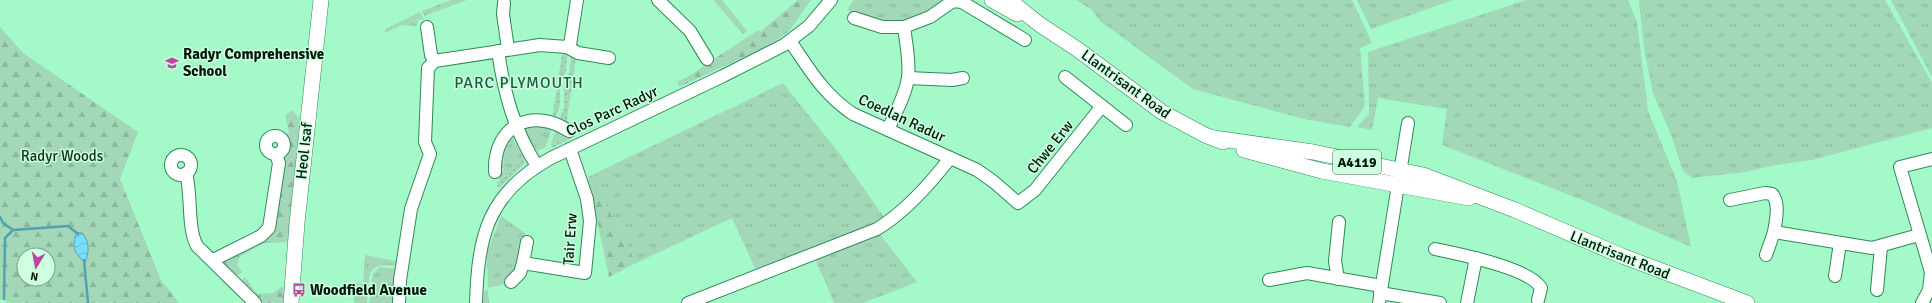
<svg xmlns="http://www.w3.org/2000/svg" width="1932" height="303" viewBox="0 0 1932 303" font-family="Signika,sans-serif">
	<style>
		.grass { fill: url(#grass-tufts) }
		.forest { fill: url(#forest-firs); fill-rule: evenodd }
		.garden { fill: url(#garden-dots) }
		.water { fill: url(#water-waves); stroke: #54a2b1 }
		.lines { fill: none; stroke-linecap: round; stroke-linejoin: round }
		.stream { stroke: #54a2b1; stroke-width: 2.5 }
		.minor-casing { stroke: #2f885c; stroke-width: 14 }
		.major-casing { stroke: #2f885c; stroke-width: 16 }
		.minor { stroke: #fff; stroke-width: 12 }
		.major { stroke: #fff; stroke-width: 15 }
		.labels { text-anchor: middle; stroke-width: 3; stroke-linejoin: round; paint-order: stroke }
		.shield { fill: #cdffe0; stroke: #3e5d4a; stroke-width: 1 }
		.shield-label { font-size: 14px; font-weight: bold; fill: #00180a }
		.poi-label { font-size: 15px; font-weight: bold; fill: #00180a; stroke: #cdffe0; text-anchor: start }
		.street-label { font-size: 15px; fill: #00180a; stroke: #cdffe0 }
		.park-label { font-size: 15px; fill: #0f3220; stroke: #cdffe0 }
		.neighbourhood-label { font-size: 16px; letter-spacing: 1px; fill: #1a5e3e; stroke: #cdffe0 }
	</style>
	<defs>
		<pattern id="grass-tufts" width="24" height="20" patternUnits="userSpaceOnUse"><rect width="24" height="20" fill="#a2d7b7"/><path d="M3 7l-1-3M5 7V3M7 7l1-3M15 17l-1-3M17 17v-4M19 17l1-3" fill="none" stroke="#8ab89c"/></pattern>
		<pattern id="forest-firs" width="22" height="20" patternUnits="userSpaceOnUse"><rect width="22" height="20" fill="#a2d7b7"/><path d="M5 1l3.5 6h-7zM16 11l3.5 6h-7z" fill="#8ab89c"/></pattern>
		<pattern id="garden-dots" width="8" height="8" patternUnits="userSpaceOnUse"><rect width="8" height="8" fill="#a2d7b7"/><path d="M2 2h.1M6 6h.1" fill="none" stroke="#8ab89c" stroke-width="1.8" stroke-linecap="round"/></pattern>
		<pattern id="water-waves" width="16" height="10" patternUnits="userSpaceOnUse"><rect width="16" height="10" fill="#78ddf9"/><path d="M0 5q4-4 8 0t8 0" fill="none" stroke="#66bdd4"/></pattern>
	</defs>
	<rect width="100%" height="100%" fill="#a3fac8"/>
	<g class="grass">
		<polygon points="451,0 467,0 424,16 422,11"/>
		<path d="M854,0H946C926,16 905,24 879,22C869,22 857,14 847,10Z"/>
		<polygon points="1076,0 1352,0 1372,43 1360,48 1365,106 1350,127 1304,119 1193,89 1100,21 1091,9"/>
		<polygon points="1357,0 1453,0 1371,29"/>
		<polygon points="1526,0 1628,0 1637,22 1648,111 1677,181 1691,247 1585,201 1442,145 1447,109 1378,98 1372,130 1357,127 1369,114 1368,52"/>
		<polygon points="1639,0 1885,0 1932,83 1932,128 1812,160 1775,165 1746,172 1692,178 1683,171 1671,135 1653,93 1644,48"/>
		<polygon points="1891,0 1932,0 1932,77"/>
		<polygon points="420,12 424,20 418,19 417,26 402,25 385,33 385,29"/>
		<polygon points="783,83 839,153 886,220 757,273 732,218 636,263 596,185 594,174"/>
		<polygon points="537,129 551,131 546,147 537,151 525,131"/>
		<polygon points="555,132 564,138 551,144"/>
		<path d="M513,139L524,159L505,177C501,163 504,148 513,139Z"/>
		<path d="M501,216L525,233C522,249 523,276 506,283C501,286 494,286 488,288L487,253Z"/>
		<polygon points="878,232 917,282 863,303 834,303 814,256"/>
		<path d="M365,255L400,262L399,266C364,262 370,274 367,303H354L355,283L363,284Z"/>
		<polygon points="237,265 242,272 237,276 228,268 234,269"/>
		<polygon points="380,267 398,269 395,303 369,303 373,274"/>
		<polygon points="245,277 258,295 257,296 241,281"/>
	</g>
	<g class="forest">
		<polygon points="713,0 722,0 747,31 743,34"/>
		<polygon points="798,0 811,0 790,30 780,38 759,50 679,87 677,82 689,76 758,30 760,32"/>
		<path d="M0,27L23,53L138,132L120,179L161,280L179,303H8L4,299L0,300ZM24,255H48V279H24Z"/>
		<path d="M291,111L294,112L300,119L291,206L292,239C283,245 278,241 268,243C257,245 248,252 239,258L238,264L234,269L226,268L221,261L275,223L283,153L286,149L282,138L289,132L285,115Z"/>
		<polygon points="594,174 596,185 636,263 609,277 588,177"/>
		<polygon points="281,287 287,288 291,303 255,303 255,299 259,294 273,293"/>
		<polygon points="488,290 489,303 483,303 484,291"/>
	</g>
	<g class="garden">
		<polygon points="562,54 567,55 566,71 560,84 560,104 555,120 552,120"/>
		<polygon points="571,55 576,57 566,125 558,122 564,108 564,87 570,71"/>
		<polygon points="522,125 553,126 551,131 537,129 525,131"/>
		<polygon points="556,127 571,137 575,133 576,136 552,148 551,144 564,138 555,132"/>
		<path d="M511,133L513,139C504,148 501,163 504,176L524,159L525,163L498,189L497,182L500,181L497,167Z"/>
	</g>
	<path class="water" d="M77,232L83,234C90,243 89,253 85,263C74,252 71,247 77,232Z"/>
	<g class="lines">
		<g class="stream">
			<polyline points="0,217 3,223 13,230"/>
			<polyline points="84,260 88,303"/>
			<polyline points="4,299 5,238 13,230 68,226 78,234"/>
		</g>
		<g class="minor-casing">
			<g id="minor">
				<polyline points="658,0 690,31 707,59"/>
				<polyline points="504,3 503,14 508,49"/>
				<polyline points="854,18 882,27 904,27"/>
				<polyline points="427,27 431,55 435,61"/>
				<path d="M790,41C810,70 823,94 853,114L977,170L994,182L1018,203L1035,190L1102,106"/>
				<polyline points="567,47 578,53 609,58"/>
				<path d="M498,51C504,93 514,130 537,166"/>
				<polyline points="1065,77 1126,125"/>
				<polyline points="908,78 952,80 963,78"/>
				<path d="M888,130C895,113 906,95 908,77C910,61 906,43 904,27L930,17L953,1L962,2L1025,40"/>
				<circle cx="275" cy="145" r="9"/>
				<circle cx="181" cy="165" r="10"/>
				<path d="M495,172C493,127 531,106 569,131"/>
				<path d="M186,173C192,195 187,228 197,246L255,303"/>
				<path d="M1730,200L1765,193L1772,194C1780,203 1776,220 1774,232L1872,248L1919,235"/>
				<polyline points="527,242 523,263 585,273 590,221 587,199 570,149"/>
				<path d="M1435,249C1459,254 1530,268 1541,288L1538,300"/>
				<polyline points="1766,255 1774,232"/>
				<polyline points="213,260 261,236 269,228 279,163 276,154"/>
				<polyline points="1835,276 1840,243"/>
				<polyline points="1338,279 1335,261 1339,222"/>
				<polyline points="1269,280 1307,273 1381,286"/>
				<polyline points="511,282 520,273 523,263"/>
				<polyline points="1877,290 1881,247"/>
				<polyline points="1380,293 1440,303"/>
				<polyline points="399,303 400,280 411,209 430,154 425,142 428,68 435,61 441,60 540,45 567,47 570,45 577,0"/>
				<path d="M476,303C478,235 488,193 551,158L723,76L784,45L809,26L831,0"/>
				<path d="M688,303L877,229C905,212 930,184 950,158"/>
				<polyline points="1379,303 1408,123"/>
				<polyline points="1467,303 1476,258"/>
				<polyline points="1922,303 1929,290 1931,272 1900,167 1932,159"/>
			</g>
		</g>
		<g class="major-casing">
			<g id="major">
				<polyline points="992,0 1017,14"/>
				<polyline points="1009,0 1039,24 1077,49 1162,112 1205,135 1223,142"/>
				<polyline points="1214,138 1313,152 1423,175 1515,210 1622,256 1747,303"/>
				<polyline points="1244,150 1322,171 1469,198"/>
				<polyline points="291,303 297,223 321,0"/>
			</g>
		</g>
		<use href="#minor" class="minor"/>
		<use href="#major" class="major"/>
	</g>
	<defs>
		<g id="school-bare" transform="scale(1.08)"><path d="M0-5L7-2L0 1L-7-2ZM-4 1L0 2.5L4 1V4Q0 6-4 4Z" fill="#bb479f" stroke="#cdffe0" stroke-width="2.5" paint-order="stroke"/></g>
		<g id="bus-bare" transform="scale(1.08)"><path d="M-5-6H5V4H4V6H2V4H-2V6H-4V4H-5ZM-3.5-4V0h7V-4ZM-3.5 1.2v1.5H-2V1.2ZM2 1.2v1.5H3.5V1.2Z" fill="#bb479f" stroke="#cdffe0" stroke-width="2.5" paint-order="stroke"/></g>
	</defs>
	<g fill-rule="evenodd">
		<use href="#school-bare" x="172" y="63"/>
		<use href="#bus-bare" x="299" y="290"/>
	</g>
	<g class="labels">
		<rect class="shield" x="1333" y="150" width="48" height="24" rx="3"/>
		<g class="shield-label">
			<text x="1357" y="167">A4119</text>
		</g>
		<g class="poi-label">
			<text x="183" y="59">Radyr Comprehensive<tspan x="183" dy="17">School</tspan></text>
			<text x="310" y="295">Woodfield Avenue</text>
		</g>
		<g class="street-label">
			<text transform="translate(1126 84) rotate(36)" y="5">Llantrisant Road</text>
			<text transform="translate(612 111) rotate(-25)" y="5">Clos Parc Radyr</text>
			<text transform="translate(902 118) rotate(25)" y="5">Coedlan Radur</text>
			<text transform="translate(1050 147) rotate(-51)" y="5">Chwe Erw</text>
			<text transform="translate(304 151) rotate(-84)" y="5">Heol Isaf</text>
			<text transform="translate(570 239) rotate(-86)" y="5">Tair Erw</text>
			<text transform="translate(1620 255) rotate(22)" y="5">Llantrisant Road</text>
		</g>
		<g class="park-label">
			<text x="62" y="161">Radyr Woods</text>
		</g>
		<g class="neighbourhood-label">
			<text x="519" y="88">PARC PLYMOUTH</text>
		</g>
	</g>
	<g transform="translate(36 267) rotate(190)"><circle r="19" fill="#cdffe0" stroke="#7ba38a"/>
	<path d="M0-3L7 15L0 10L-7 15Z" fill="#bb479f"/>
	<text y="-6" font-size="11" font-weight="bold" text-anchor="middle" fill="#00180a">N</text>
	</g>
</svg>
